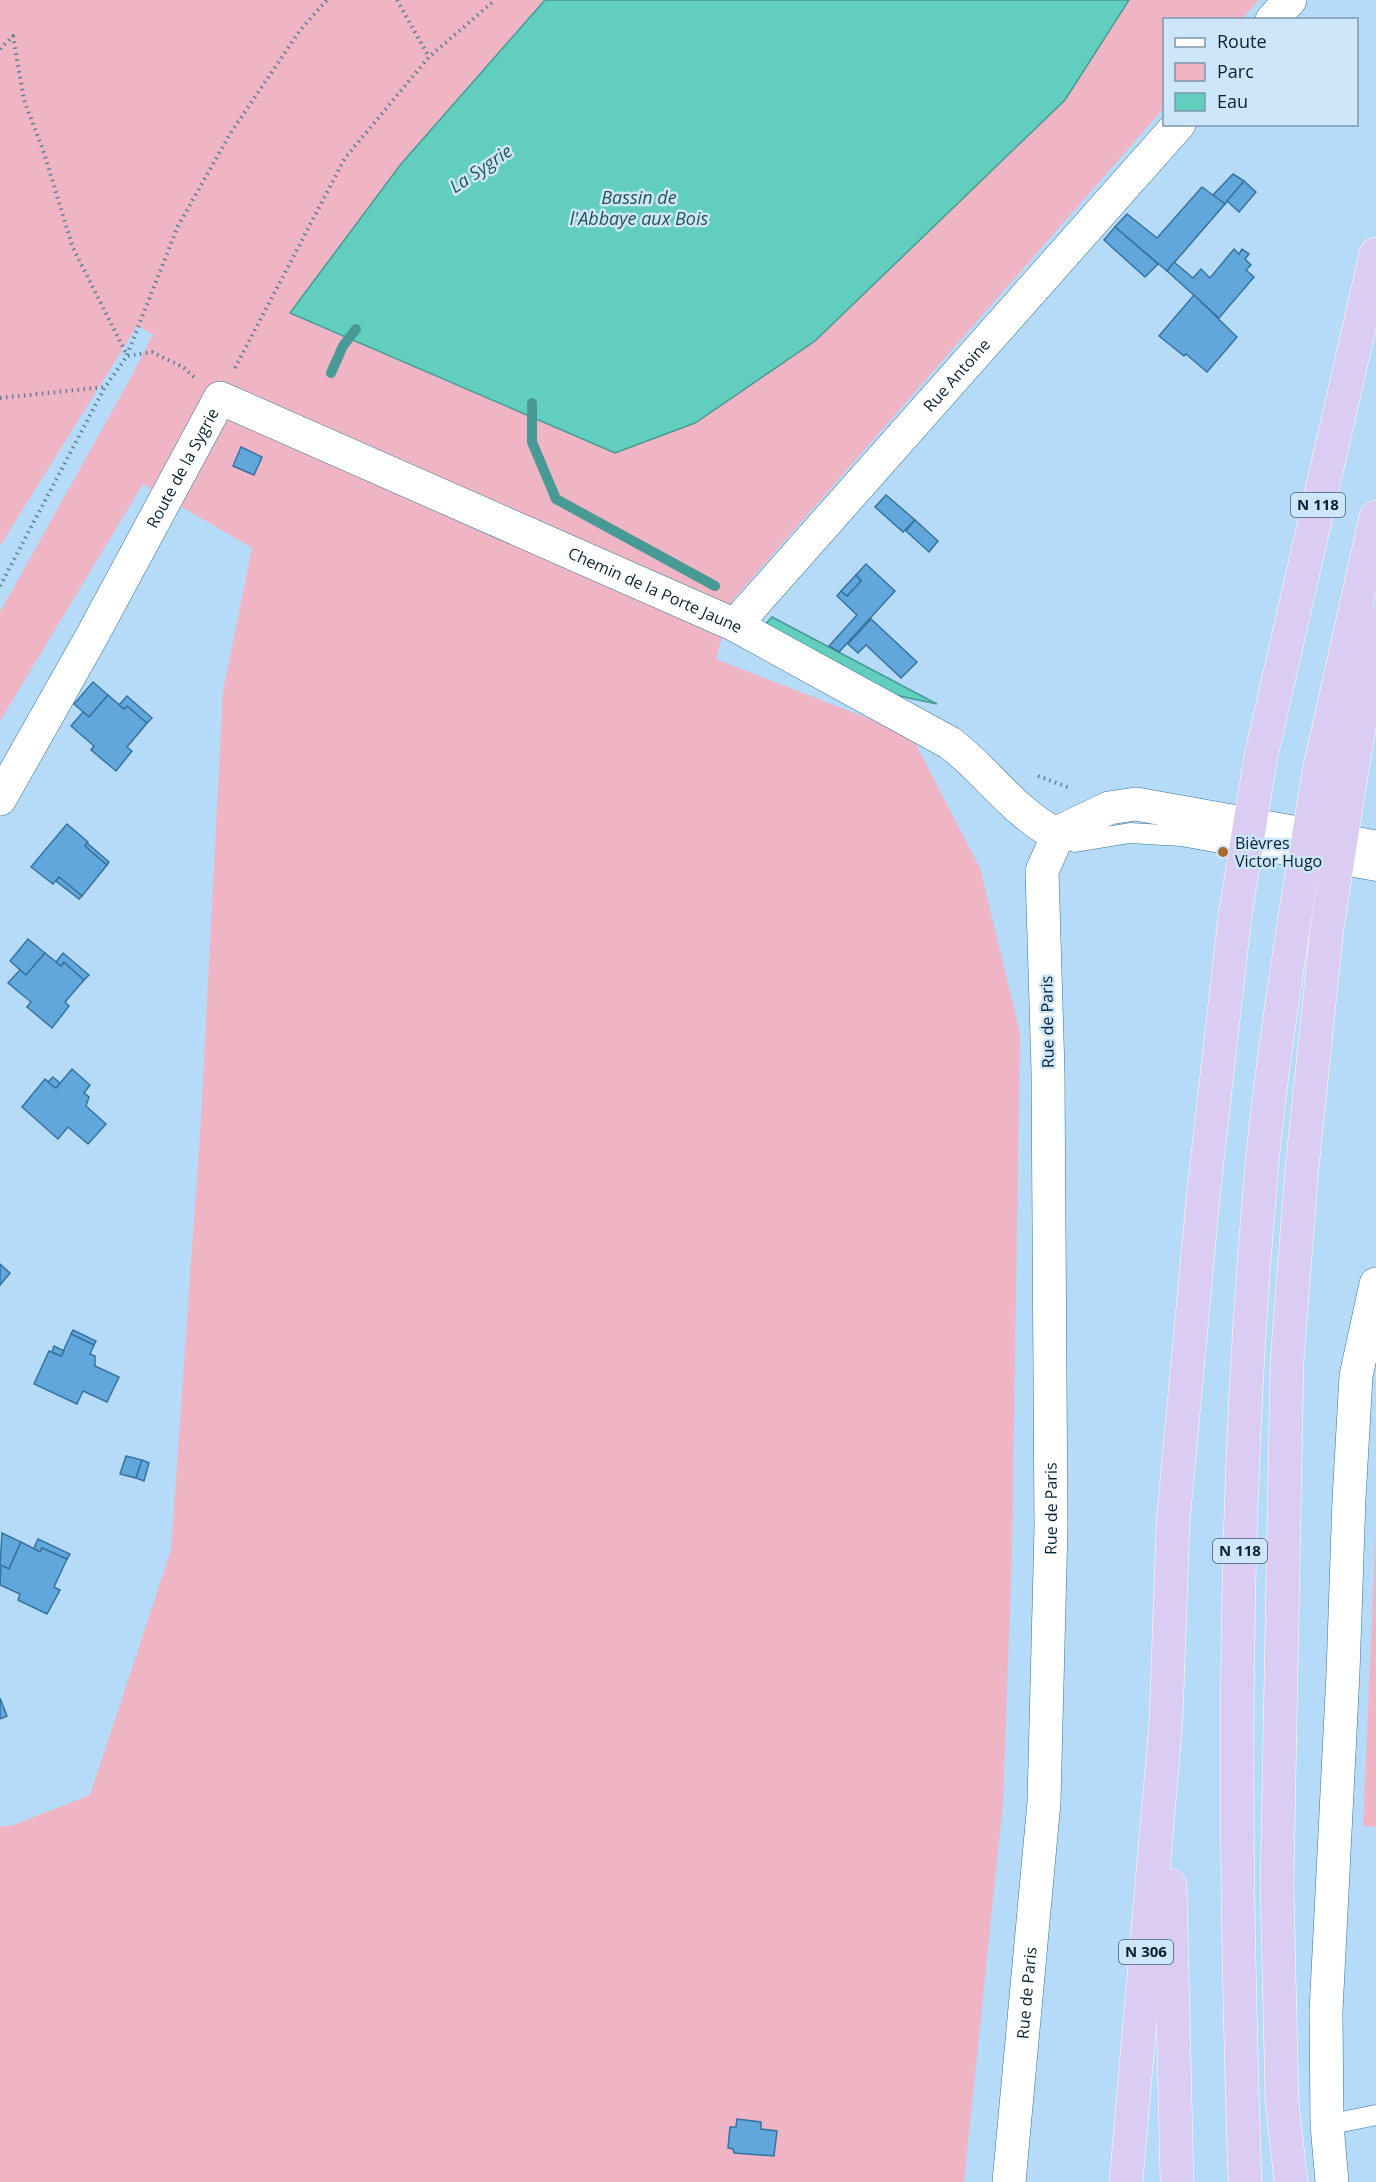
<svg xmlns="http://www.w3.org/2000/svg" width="1376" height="2182" viewBox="0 0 1376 2182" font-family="'Open Sans',sans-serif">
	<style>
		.green { fill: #efb5c4 }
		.water { fill: #62cfbe; stroke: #479b94; stroke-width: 1.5 }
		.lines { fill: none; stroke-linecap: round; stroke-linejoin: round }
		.stream { stroke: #479b94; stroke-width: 10 }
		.building { fill: #61a7db; stroke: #36739e; stroke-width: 1.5 }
		.service-casing { stroke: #33719c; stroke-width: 21 }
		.minor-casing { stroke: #33719c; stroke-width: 34 }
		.tertiary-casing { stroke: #33719c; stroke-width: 34 }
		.trunk-casing { stroke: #fff; stroke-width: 34 }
		.path { stroke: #5e7e95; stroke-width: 4; stroke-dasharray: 1.5 4.5; stroke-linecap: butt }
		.service { stroke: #fff; stroke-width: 20 }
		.minor { stroke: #fff; stroke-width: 33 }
		.tertiary { stroke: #fff; stroke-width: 33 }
		.trunk { stroke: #dbccf4; stroke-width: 33 }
		.trunk-bridge-casing { stroke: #fff; stroke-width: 34; stroke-linecap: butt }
		.trunk-bridge { stroke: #dbccf4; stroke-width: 33 }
		.poi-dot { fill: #a6692d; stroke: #cee6fa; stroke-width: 2 }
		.labels { text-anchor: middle; stroke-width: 5; stroke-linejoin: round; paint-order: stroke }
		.shield { fill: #cee6fa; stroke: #435d6f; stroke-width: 1.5 }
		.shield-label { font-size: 15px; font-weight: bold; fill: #072233 }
		.street-label { font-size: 16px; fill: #072233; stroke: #cee6fa }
		.poi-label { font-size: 16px; fill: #072233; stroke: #cee6fa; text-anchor: start }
		.water-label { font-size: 18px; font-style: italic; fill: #26554e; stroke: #cee6fa }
	</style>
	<rect width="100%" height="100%" fill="#b6dbf8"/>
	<g class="green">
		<polygon points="0,0 545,0 401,164 290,313 1065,100 1129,0 1259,0 1242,19 1164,20 1164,108 732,601 716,659 911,735 980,868 1020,1033 1012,1555 1003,1803 964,2182 0,2182 0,1826 11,1826 90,1795 171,1550 201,1119 223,691 252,548 143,484 0,721 0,612 130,379 153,334 137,326 0,546"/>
		<polygon points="1376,1529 1376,1827 1363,1826"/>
	</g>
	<g class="water">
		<polygon points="545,0 1129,0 1065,100 815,341 695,423 615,453 290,313 401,164"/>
		<polygon points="772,617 937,704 890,694 763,627"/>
	</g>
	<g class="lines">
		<g class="stream">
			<polyline points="331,373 343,346 356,329"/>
			<polyline points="532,403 532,442 556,499 715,586"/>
		</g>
	</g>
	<g class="building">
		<polygon points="1233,174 1244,181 1225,204 1213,195"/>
		<polygon points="1244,181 1256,192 1239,212 1227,201"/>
		<polygon points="1202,187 1225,204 1167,271 1115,227 1127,214 1157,238"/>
		<polygon points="1115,227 1158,264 1145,277 1104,240"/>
		<polygon points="1234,249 1239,254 1242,249 1249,254 1245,259 1251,265 1246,270 1254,277 1219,318 1167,271 1174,262 1193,278 1201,269 1210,278"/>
		<polygon points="1194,295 1237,337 1207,372 1186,354 1184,356 1159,336"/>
		<polygon points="241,447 262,457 254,475 233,466"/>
		<polygon points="886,495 915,520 903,532 875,507"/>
		<polygon points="915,520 938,541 929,552 906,531"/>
		<polygon points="866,564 895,591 839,652 829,646 857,615 837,596 841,591 847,596 861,581 856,575"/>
		<polygon points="856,575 861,581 847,596 841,591"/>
		<polygon points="871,619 917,662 901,678 866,645 858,653 848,644"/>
		<polygon points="93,682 108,695 89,717 74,704"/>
		<polygon points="108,695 124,709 127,706 147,723 127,747 132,751 116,771 91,750 94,746 71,726 83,712 89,717"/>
		<polygon points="127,696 152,718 147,723 127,706 124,709 119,705"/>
		<polygon points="67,824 88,842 85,846 107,865 82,896 59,877 53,884 31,867"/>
		<polygon points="87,843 109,862 107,865 85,846"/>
		<polygon points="59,877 82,896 79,899 56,881"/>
		<polygon points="28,939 45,953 26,975 10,961"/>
		<polygon points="45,953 61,966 64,962 84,980 65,1002 69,1006 52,1028 27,1007 31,1002 8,983 20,970 26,975"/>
		<polygon points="63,953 89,975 84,980 64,962 61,966 56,962"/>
		<polygon points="72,1069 90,1085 84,1093 89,1097 86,1106 106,1124 88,1144 68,1127 58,1139 22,1107 45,1079 56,1088"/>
		<polygon points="53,1077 60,1083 56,1088 48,1082"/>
		<polygon points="0,1264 10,1273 0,1285"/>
		<polygon points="73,1330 96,1341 94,1345 71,1334"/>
		<polygon points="71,1334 94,1345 90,1354 95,1356 95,1366 119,1377 107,1402 83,1391 77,1404 34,1384 49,1351 61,1356"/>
		<polygon points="54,1346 64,1351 61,1356 52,1352"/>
		<polygon points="126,1456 142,1460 136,1478 120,1474"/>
		<polygon points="142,1460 149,1463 144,1481 136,1478"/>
		<polygon points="2,1533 21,1542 9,1569 0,1565"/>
		<polygon points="38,1539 70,1554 67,1559 42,1548 40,1552 34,1548"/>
		<polygon points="21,1542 40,1552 42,1548 67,1559 54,1587 60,1590 47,1614 18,1600 20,1594 0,1585 1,1565 9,1569"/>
		<polygon points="0,1698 7,1716 0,1719"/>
		<polygon points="737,2119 761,2122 761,2129 777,2131 774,2156 734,2153 733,2149 728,2148 730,2127 736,2127"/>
	</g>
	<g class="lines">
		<g class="service-casing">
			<g id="service">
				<polyline points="1058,835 1075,842 1130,833 1181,836 1376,871"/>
				<polyline points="1327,2125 1376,2115"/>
			</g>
		</g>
		<g class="minor-casing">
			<g id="minor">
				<polyline points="1272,20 1290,0"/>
				<path id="s1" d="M735,625L1179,124"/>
				<path id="s2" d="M0,799L92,636L220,398L735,625L950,743C987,771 1016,815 1058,835"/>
			</g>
		</g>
		<g class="tertiary-casing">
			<g id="tertiary">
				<path id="s3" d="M1009,2182L1044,1802L1051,1528L1048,1071L1042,871L1058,835L1065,829L1109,808L1136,804L1376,847"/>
				<polyline points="1332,2182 1327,2125 1326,2012 1343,1673 1349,1499 1356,1376 1376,1284"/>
			</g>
		</g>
		<g class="trunk-casing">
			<g id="trunk">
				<polyline points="1261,756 1376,254"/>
				<polyline points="1320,767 1376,517"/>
				<polyline points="1352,770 1362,712 1370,622"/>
				<polyline points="1170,1885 1177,2182"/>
				<polyline points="1126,2182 1166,1721 1173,1523 1203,1198 1235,915"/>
				<path d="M1245,2182C1234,1855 1231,1526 1259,1200C1266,1107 1280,1015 1294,923"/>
				<polyline points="1291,2182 1282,2102 1277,1885 1287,1361 1302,1168 1327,928"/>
			</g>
		</g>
		<g class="path">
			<polyline points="397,0 429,57"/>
			<polyline points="0,49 13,36 24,100 43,150 73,248 127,355"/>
			<polyline points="127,355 178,226 230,134 301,29 327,0"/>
			<polyline points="235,368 345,158 429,57 495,0"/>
			<polyline points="0,398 105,387"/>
			<polyline points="0,586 105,387 127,356 152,352 183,367 194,377"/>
			<polyline points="1038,776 1070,788"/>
		</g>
		<use href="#service" class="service"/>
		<use href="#minor" class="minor"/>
		<use href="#tertiary" class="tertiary"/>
		<use href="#trunk" class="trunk"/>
		<g class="trunk-bridge-casing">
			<g id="trunk-bridge">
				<polyline points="1235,915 1261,756"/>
				<polyline points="1294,923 1320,767"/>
				<polyline points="1327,928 1352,770"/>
			</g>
		</g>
		<use href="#trunk-bridge" class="trunk-bridge"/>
	</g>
	<circle class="poi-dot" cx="1223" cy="852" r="6"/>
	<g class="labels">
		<g class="shield">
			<rect x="1291" y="493" width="54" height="24" rx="4.5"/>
			<rect x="1213" y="1539" width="54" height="24" rx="4.5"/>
			<rect x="1119" y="1940" width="54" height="24" rx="4.5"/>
		</g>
		<g class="shield-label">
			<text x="1318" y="510">N 118</text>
			<text x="1240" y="1556">N 118</text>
			<text x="1146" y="1957">N 306</text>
		</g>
		<g class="street-label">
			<text dy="6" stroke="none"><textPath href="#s1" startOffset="334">Rue Antoine</textPath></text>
			<text dy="6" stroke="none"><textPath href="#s2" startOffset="378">Route de la Sygrie</textPath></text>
			<text dy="6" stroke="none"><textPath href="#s2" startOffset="933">Chemin de la Porte Jaune</textPath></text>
			<text transform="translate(1047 1022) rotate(-91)" y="6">Rue de Paris</text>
			<text dy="6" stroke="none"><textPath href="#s3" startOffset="675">Rue de Paris</textPath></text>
			<text dy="6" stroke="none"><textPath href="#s3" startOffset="190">Rue de Paris</textPath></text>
		</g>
		<g class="poi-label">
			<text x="1235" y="849">Bièvres<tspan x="1235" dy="18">Victor Hugo</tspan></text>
		</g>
		<g class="water-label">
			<text transform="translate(481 169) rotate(-34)" y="6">La Sygrie</text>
			<text x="639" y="204">Bassin de<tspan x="639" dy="21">l'Abbaye aux Bois</tspan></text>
		</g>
	</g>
	<rect x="1163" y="18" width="195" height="108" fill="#cee6fa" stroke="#7e98aa" stroke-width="1.5"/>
	<rect x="1175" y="38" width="30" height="9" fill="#ffffff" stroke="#7e98aa" stroke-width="1.5"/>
	<text x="1217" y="48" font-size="18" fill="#072233">Route</text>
	<rect x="1175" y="63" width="30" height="18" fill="#efb5c4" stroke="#7e98aa" stroke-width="1.5"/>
	<text x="1217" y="78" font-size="18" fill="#072233">Parc</text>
	<rect x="1175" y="93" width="30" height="18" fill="#62cfbe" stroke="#7e98aa" stroke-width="1.5"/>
	<text x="1217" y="108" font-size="18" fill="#072233">Eau</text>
</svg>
